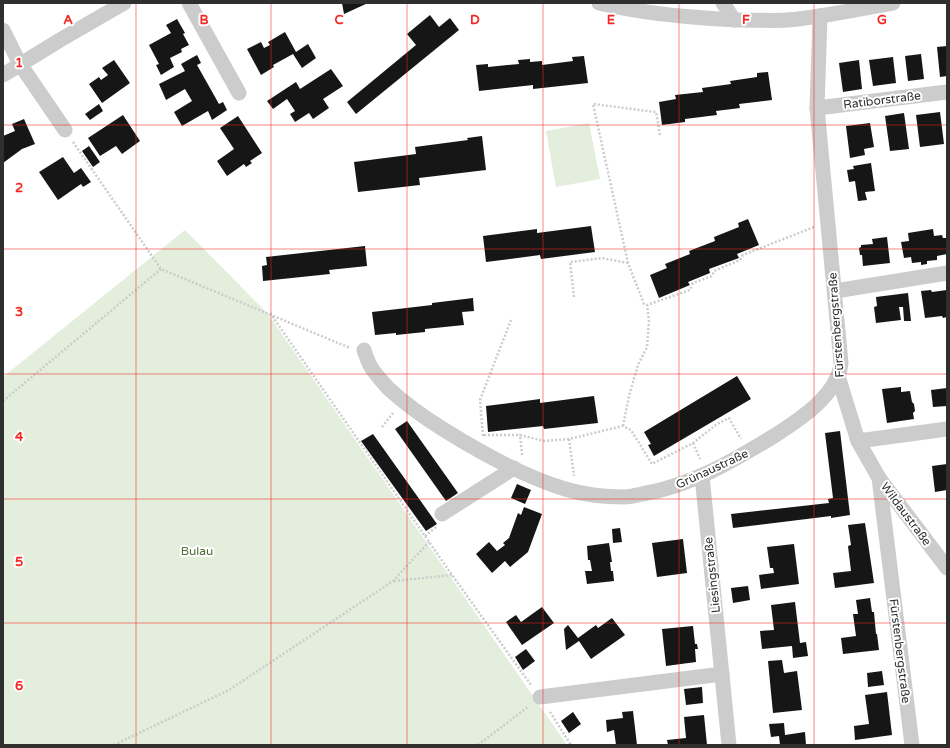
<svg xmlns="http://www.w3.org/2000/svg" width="950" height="748" viewBox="0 0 950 748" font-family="'Varela Round',sans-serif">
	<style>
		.green { fill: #e4eedc }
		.building { fill: #161616 }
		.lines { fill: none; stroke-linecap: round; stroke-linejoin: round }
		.path { stroke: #ccc; stroke-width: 2.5; stroke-dasharray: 2 2; stroke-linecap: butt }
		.minor { stroke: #ccc; stroke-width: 15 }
		.grid { fill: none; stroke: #f62621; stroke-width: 1; stroke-opacity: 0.55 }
		.labels { text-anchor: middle; stroke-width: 4; stroke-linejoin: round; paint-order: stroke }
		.street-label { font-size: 12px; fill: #2f2f2f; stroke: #fff }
		.park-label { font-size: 12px; fill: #4d7038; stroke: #fff }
		.grid-label { font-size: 13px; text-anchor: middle; font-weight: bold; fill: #f62621; stroke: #fff; stroke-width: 4; stroke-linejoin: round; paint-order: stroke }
	</style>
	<rect width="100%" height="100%" fill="#fff"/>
	<g class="green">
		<polygon points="589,123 600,179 556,187 546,131"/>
		<polygon points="185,230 268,314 567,745 3,745 3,377"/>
	</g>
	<g class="building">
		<polygon points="342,3 368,3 344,14"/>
		<polygon points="430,15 439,27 450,18 459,30 356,114 347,102 416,45 407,34"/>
		<polygon points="177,19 185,33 183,34 189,45 181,49 182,52 170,58 174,67 161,75 156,65 159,64 149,45 171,33 166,25"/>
		<polygon points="285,32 296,52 308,44 316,58 302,68 293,54 273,65 274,67 261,75 247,49 261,42 264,48 270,45 268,42"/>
		<polygon points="947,46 947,76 940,77 937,47"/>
		<polygon points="921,54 924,79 908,81 905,56"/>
		<polygon points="197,55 201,63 197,65 219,104 223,102 227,110 212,120 208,111 182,126 174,112 192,101 185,89 166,100 159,84 185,71 181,64"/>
		<polygon points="584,56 588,83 533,89 533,85 479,91 476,65 488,64 488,67 519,64 518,60 530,59 530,62 542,61 542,65 573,61 572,57"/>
		<polygon points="893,57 896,83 873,86 869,60"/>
		<polygon points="114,60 130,83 102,103 89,84 99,77 101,80 108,75 102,68"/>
		<polygon points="859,60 862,89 843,92 839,63"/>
		<polygon points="331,69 343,86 323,99 329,108 313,119 309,113 295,122 290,114 295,111 287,99 273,109 267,101 296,82 300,89"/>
		<polygon points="768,72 772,100 739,104 740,108 716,111 717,115 685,119 685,122 662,125 659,102 676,99 675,95 703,92 702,88 731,84 730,81 757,77 757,73"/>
		<polygon points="99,104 103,111 90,120 85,114"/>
		<polygon points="940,112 944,144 920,147 916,115"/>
		<polygon points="904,113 909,149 890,151 885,116"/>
		<polygon points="123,115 140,141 122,154 116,146 100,156 88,138"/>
		<polygon points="238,116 262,153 250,161 252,163 246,167 244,164 227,176 217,161 234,149 220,128"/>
		<polygon points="24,119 35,144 22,149 3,163 3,136 15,131 12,124"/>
		<polygon points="870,123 874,147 864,149 865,155 850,158 846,126"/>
		<polygon points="482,136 486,170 419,178 420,185 358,192 354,162 416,154 415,147 468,140 467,138"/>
		<polygon points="89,146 100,162 93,167 82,151"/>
		<polygon points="63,157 74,173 81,168 91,182 83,187 81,184 58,200 39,172"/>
		<polygon points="871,163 875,191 865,192 867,200 858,201 855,181 849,182 847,170 854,169 853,166"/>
		<polygon points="748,219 759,245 737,254 739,258 709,269 710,273 688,282 690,285 659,298 650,275 667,268 665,264 690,254 689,251 715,241 714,237 739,227 738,223"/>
		<polygon points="591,226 595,252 541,259 540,255 486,262 483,236 537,229 537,233"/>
		<polygon points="933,229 934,236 942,235 943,238 947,238 947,254 937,256 937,260 927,261 927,264 921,265 921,262 912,263 911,257 904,258 901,242 909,241 908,233"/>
		<polygon points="887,237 890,263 863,266 862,255 860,255 859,248 861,247 861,245 873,244 872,239"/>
		<polygon points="365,246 367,266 329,270 330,274 263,281 262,266 267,265 266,257"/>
		<polygon points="931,290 932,292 947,290 947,317 943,318 942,316 925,318 921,291"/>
		<polygon points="908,293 911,321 904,321 903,307 899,307 901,320 876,323 874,307 877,306 876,297"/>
		<polygon points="473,298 474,311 462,312 464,325 425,329 425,332 396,335 396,333 375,335 372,312 432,305 432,303"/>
		<polygon points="737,376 751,399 654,456 648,445 651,444 644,432"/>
		<polygon points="901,387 901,392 910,391 912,402 914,404 915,411 913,413 914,419 887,423 882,389"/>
		<polygon points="947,388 947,406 933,407 931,390"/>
		<polygon points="594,396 598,423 544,429 543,426 488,432 486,406 540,399 540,403"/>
		<polygon points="407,421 458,493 446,501 395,429"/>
		<polygon points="840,431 850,515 831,518 831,516 733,528 731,514 829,503 828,499 833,498 825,433"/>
		<polygon points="373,434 437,524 426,531 361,441"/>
		<polygon points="947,464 947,490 935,492 932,466"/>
		<polygon points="517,484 531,490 525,504 511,498"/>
		<polygon points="524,507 542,514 528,552 510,567 505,561 492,573 476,554 489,542 497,551 505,545 503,543 509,538 518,513 521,515"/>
		<polygon points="865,523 874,583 835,588 833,573 851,571 848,546 851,545 848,525"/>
		<polygon points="620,528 622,542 613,543 612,529"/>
		<polygon points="683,539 687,573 657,577 652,543"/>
		<polygon points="609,543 612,562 610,562 611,571 613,571 614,581 587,584 585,571 592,571 590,560 588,560 587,546"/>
		<polygon points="794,544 799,584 761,589 759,575 774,573 773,568 770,568 767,547"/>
		<polygon points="748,586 750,600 733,603 731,588"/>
		<polygon points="870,598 872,612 874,612 876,634 877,634 879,650 843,654 841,638 856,636 853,614 858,614 856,600"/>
		<polygon points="795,602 800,643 806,642 808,656 793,658 792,646 762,649 760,631 774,630 771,605"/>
		<polygon points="542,607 554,623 522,645 506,622 516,615 521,622"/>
		<polygon points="612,618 625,635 591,659 579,641 566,650 564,629 568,625 578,638 596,625 598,628"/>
		<polygon points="693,626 695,644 697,644 698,649 695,649 696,662 666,666 662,629"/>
		<polygon points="526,649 535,661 523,670 515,657"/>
		<polygon points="782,660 784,673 797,671 802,710 773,713 768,661"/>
		<polygon points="882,671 884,685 868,687 867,673"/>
		<polygon points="702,687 703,703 686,705 684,689"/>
		<polygon points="887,692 892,735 855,740 854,726 869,724 865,695"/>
		<polygon points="633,711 637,745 616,745 614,730 607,732 606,720 623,718 622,712"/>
		<polygon points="573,712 581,724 569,733 561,721"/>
		<polygon points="704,715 707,745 668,745 667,740 686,738 684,717"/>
		<polygon points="784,723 785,735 805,732 806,745 780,745 779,736 771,737 769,724"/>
	</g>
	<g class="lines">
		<g class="path">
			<polyline points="660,135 656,112 593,104 628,263 644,304 647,305 690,290 693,283 712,276 714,271 740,260 743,255 814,227"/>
			<polyline points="73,142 161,269 350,348"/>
			<polyline points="574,297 570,262 602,258 628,263"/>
			<polyline points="270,313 452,575 531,685"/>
			<polyline points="3,401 161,269"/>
			<polyline points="623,426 629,396 638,365 647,347 649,321 647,305"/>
			<polyline points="382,427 393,413"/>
			<polyline points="484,435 520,435"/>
			<polyline points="483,436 480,400 511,320"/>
			<polyline points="569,439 574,476"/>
			<polyline points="693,443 700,459"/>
			<polyline points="522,455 520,435 544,441 569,439 623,426 631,430 652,464 693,443 717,424 729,418 741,439"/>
			<polyline points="425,536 436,527"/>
			<polyline points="394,581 452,575"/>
			<polyline points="550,712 571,745"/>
			<polyline points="114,745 229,690 393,581 429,542"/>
			<polyline points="478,745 529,706"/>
		</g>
		<g class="minor">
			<polyline points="189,3 239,93"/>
			<path d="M599,3C644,14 692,18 739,20C755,20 771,21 787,20C823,17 858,9 893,3"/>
			<polyline points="723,3 734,20"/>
			<polyline points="3,30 20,64 65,130"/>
			<polyline points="3,75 60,40 124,3"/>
			<polyline points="817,108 947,92"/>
			<polyline points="835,291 947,273"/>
			<path d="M364,350C366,356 368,362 371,367C375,374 382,381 388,388C406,405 425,418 446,431C483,454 523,476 565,489C585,495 604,497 625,497C630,497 637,495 642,494C691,486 733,461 774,436C799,420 838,395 841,363L817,108L820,16"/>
			<polyline points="838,376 858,441 879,478 912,745"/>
			<polyline points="858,441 947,429"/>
			<polyline points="702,476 729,745"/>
			<polyline points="879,478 947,568"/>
			<polyline points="442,514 514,468"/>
			<polyline points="540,697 722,674"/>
		</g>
	</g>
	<path class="grid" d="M136,3V745M271,3V745M407,3V745M543,3V745M679,3V745M814,3V745M3,125H947M3,249H947M3,374H947M3,499H947M3,623H947"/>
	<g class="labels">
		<g class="street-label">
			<text transform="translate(882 100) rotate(-7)" y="4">Ratiborstraße</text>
			<text transform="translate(836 325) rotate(-94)" y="4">Fürstenbergstraße</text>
			<text transform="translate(712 469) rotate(-25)" y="4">Grünaustraße</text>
			<text transform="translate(906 514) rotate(53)" y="4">Wildaustraße</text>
			<text transform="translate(712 575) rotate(-96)" y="4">Liesingstraße</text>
			<text transform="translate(900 651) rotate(83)" y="4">Fürstenbergstraße</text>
		</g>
		<g class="park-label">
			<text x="197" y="555">Bulau</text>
		</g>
	</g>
	<g class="grid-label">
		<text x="68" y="24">A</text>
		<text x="204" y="24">B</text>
		<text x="339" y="24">C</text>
		<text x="475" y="24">D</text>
		<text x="611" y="24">E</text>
		<text x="746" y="24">F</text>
		<text x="882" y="24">G</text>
		<text x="19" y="67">1</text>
		<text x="19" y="192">2</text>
		<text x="19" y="316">3</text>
		<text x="19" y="441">4</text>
		<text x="19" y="566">5</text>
		<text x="19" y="690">6</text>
	</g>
	<rect width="950" height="748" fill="none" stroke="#2f2f2f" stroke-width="8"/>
</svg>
